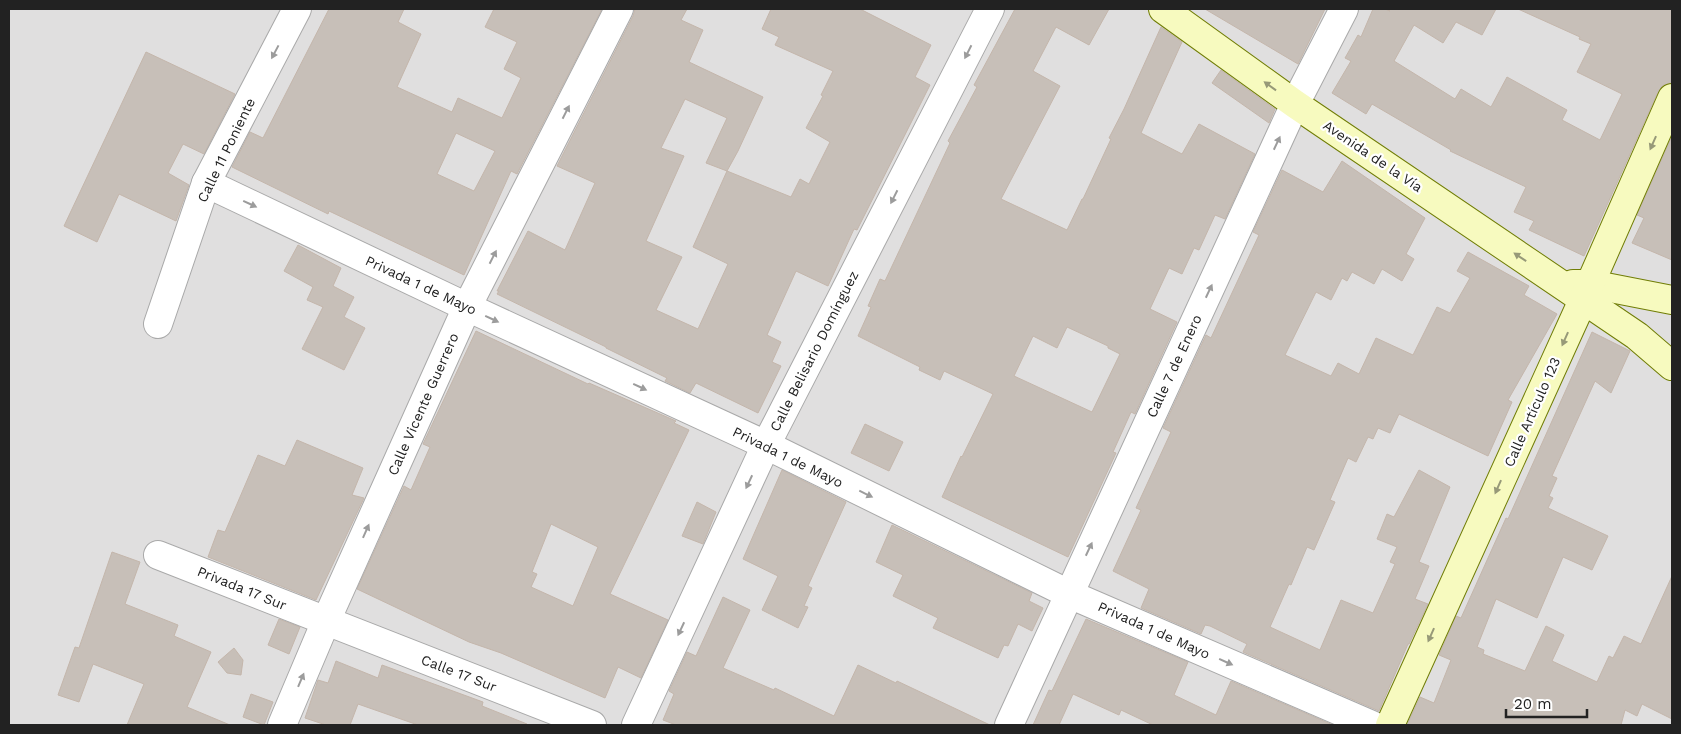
<svg xmlns="http://www.w3.org/2000/svg" width="1681" height="734" viewBox="0 0 1681 734" font-family="'Work Sans',sans-serif">
	<style>
		.residential { fill: #e0dfdf }
		.building { fill: #c7bfb8; stroke: #c4b6ab; fill-rule: evenodd }
		.lines { fill: none; stroke-linecap: round; stroke-linejoin: round }
		.street-casing { stroke: #a9a9a9; stroke-width: 30 }
		.secondary-casing { stroke: #707d05; stroke-width: 30 }
		.street { stroke: #fff; stroke-width: 28 }
		.secondary { stroke: #f7fabf; stroke-width: 28 }
		.oneway { fill: #9c9c9c }
		.oneway2 { fill: #979978 }
		.labels { text-anchor: middle; stroke-width: 4.5; stroke-linejoin: round; paint-order: stroke }
		.street-label { font-size: 14px; fill: #222; stroke: #fff }
	</style>
	<rect width="100%" height="100%" fill="#f2efe9"/>
	<rect class="residential" x="9" y="9" width="1663" height="716"/>
	<g class="building">
		<path d="M329,9H404L398,22L421,34L397,87L452,112L458,98L502,118L521,78L504,69L517,42L485,27L494,9H602L517,174L511,171L464,275L329,211L328,214L232,167L250,132L263,138ZM456,133L495,151L474,191L437,174Z"/>
		<path d="M635,9H687L681,20L703,30L689,62L763,97L738,151L727,171L791,197L800,179L809,184L830,142L806,128L823,96L821,95L833,71L775,45L779,37L762,29L771,9H860L931,45L915,77L930,85L857,230L854,229L828,286L796,271L767,335L781,342L772,362L781,366L758,413L696,383L690,393L665,381L667,378L606,348V347L497,294L499,291H497L528,231L565,250L595,183L557,166L633,16ZM685,99L727,118L706,163L727,171L693,247L728,264L698,329L656,310L682,257L646,241L684,156L661,148Z"/>
		<path d="M1015,9H1109L1089,45L1056,27L1033,71L1060,86L1001,199L1067,230L1082,199H1083L1111,139L1109,138L1124,109L1161,27L1182,42L1141,133L1182,154L1199,124L1255,154L1225,219L1215,215L1199,250L1194,248L1182,274L1169,268L1150,309L1177,322L1135,414L1131,412L1113,452L1116,453L1068,557L942,497L961,456L962,457L993,394L944,371L940,380L919,370L920,367L858,336L871,307L868,306L880,279L885,281L950,143L948,141L977,87L974,85ZM1067,327L1108,346V348L1120,354L1092,412L1014,376L1033,336L1057,348Z"/>
		<polygon points="1205,9 1325,9 1298,64"/>
		<polygon points="1373,9 1385,9 1390,11 1386,9 1496,9 1482,35 1456,22 1443,43 1414,25 1394,61 1455,99 1461,89 1491,107 1507,77 1567,110 1562,120 1600,140 1622,94 1577,72 1591,44 1579,39 1580,37 1518,9 1672,9 1672,83 1663,85 1658,92 1584,256 1529,230 1534,221 1514,212 1526,187 1450,151 1451,150 1372,104 1366,114 1332,93 1351,61 1345,58 1358,35 1361,37"/>
		<polygon points="146,52 235,94 204,154 183,144 168,173 189,185 176,221 119,194 97,242 64,226"/>
		<polygon points="1221,70 1275,109 1269,123 1212,83"/>
		<polygon points="1672,136 1672,260 1632,243 1644,218 1637,215"/>
		<polygon points="1342,161 1425,218 1406,254 1414,259 1402,281 1382,269 1374,284 1352,272 1347,281 1342,278 1331,300 1316,292 1285,355 1331,376 1338,363 1359,374 1376,338 1413,355 1437,307 1450,313 1470,278 1457,271 1468,252 1529,286 1524,295 1557,314 1508,400 1512,402 1488,456 1399,414 1390,433 1378,428 1373,439 1368,437 1356,462 1348,458 1330,500 1335,502 1314,550 1307,547 1291,585 1289,584 1270,627 1320,650 1341,600 1373,613 1395,564 1390,562 1397,547 1377,539 1387,514 1394,517 1419,470 1450,487 1419,562 1429,566 1415,599 1428,604 1409,644 1408,644 1379,711 1243,652 1247,644 1210,626 1205,625 1201,634 1141,608 1149,589 1113,571 1141,510 1136,508 1171,432 1163,428 1206,335 1211,338 1259,235 1253,232 1282,170 1323,192"/>
		<polygon points="298,245 341,268 333,286 354,297 344,317 365,328 344,370 302,349 323,307 307,300 313,287 284,271"/>
		<path d="M476,331L588,384L589,383L676,421L674,423L689,430L610,594L668,620L641,678L618,667L605,698L501,653L469,642L357,589L404,486L411,490L430,447L423,444ZM551,524L598,547L573,606L531,587L537,574L532,572Z"/>
		<polygon points="1592,332 1630,351 1611,393 1595,381 1552,476 1557,478 1549,496 1553,498 1548,508 1608,536 1592,570 1563,557 1537,618 1496,599 1477,647 1484,650 1483,654 1525,671 1546,626 1564,635 1552,661 1597,682 1609,656 1613,658 1624,636 1641,644 1672,576 1672,719 1642,704 1637,716 1625,710 1621,725 1407,725 1420,697 1434,703 1451,660 1439,655 1456,616 1461,618 1506,518 1508,519"/>
		<polygon points="865,424 903,442 889,471 851,453"/>
		<polygon points="297,440 363,468 352,495 364,498 316,600 208,557 218,530 225,532 258,455 285,466"/>
		<polygon points="782,470 846,502 808,586 812,588 804,606 808,607 798,628 762,610 778,576 743,559"/>
		<polygon points="697,502 716,512 703,544 682,536"/>
		<polygon points="892,525 1032,593 1029,601 1043,608 1032,631 1018,624 1008,646 1004,645 998,658 933,628 938,618 893,596 903,575 876,562"/>
		<polygon points="112,552 140,562 125,604 178,625 174,636 211,652 187,707 230,725 127,725 144,684 93,664 79,702 58,695 75,647 79,648"/>
		<polygon points="723,597 750,610 723,668 774,690 775,688 834,716 858,665 896,683 897,681 990,725 676,725 663,720 674,694 669,691 687,652 696,656"/>
		<polygon points="279,619 300,627 289,654 268,645"/>
		<polygon points="1086,619 1188,662 1174,695 1216,715 1231,681 1333,725 1153,725 1121,710 1119,715 1073,694 1059,725 1033,725 1049,690 1052,691"/>
		<polygon points="234,648 243,660 241,675 227,673 218,662"/>
		<polygon points="336,661 378,678 382,665 483,702 482,706 527,724 526,725 418,725 358,704 350,725 326,725 305,718 318,680 328,683"/>
		<polygon points="251,694 273,702 264,725 243,717"/>
	</g>
	<g class="lines">
		<g class="street-casing">
			<g id="street">
				<polyline points="206,183 467,307 766,445 1069,594 1372,725"/>
				<polyline points="158,324 206,183 297,9"/>
				<polyline points="158,555 592,725"/>
				<polyline points="282,725 326,621 467,307 619,9"/>
				<polyline points="636,725 766,445 990,9"/>
				<polyline points="1009,725 1295,104 1344,9"/>
			</g>
		</g>
		<g class="secondary-casing">
			<g id="secondary">
				<polyline points="1163,9 1295,104 1637,336 1672,366"/>
				<polyline points="1573,284 1590,284 1672,300"/>
				<polyline points="1390,725 1583,300 1672,98"/>
			</g>
		</g>
		<use href="#street" class="street"/>
		<use href="#secondary" class="secondary"/>
	</g>
	<defs><path id="oneway-solid" d="M-6-.8H1V-3.2L6.5 0L1 3.2V.8H-6Z" transform="scale(1.25)"/></defs>
	<g class="oneway">
		<use href="#oneway-solid" transform="translate(275 52) rotate(118)"/>
		<use href="#oneway-solid" transform="translate(968 52) rotate(117)"/>
		<use href="#oneway-solid" transform="translate(566 112) rotate(-63)"/>
		<use href="#oneway-solid" transform="translate(1277 143) rotate(-65)"/>
		<use href="#oneway-solid" transform="translate(894 197) rotate(117)"/>
		<use href="#oneway-solid" transform="translate(250 204) rotate(25)"/>
		<use href="#oneway-solid" transform="translate(493 257) rotate(-63)"/>
		<use href="#oneway-solid" transform="translate(1209 291) rotate(-65)"/>
		<use href="#oneway-solid" transform="translate(492 319) rotate(25)"/>
		<use href="#oneway-solid" transform="translate(640 387) rotate(25)"/>
		<use href="#oneway-solid" transform="translate(749 482) rotate(115)"/>
		<use href="#oneway-solid" transform="translate(866 494) rotate(26)"/>
		<use href="#oneway-solid" transform="translate(366 531) rotate(-66)"/>
		<use href="#oneway-solid" transform="translate(1089 549) rotate(-65)"/>
		<use href="#oneway-solid" transform="translate(681 629) rotate(115)"/>
		<use href="#oneway-solid" transform="translate(1226 662) rotate(24)"/>
		<use href="#oneway-solid" transform="translate(301 680) rotate(-67)"/>
	</g>
	<g class="oneway2">
		<use href="#oneway-solid" transform="translate(1270 86) rotate(-144)"/>
		<use href="#oneway-solid" transform="translate(1653 143) rotate(114)"/>
		<use href="#oneway-solid" transform="translate(1520 257) rotate(-146)"/>
		<use href="#oneway-solid" transform="translate(1565 339) rotate(114)"/>
		<use href="#oneway-solid" transform="translate(1498 487) rotate(114)"/>
		<use href="#oneway-solid" transform="translate(1431 635) rotate(114)"/>
	</g>
	<g class="labels">
		<g class="street-label">
			<text transform="translate(226 150) rotate(-64)" y="5">Calle 11 Poniente</text>
			<text transform="translate(1373 156) rotate(34)" y="5">Avenida de la Vía</text>
			<text transform="translate(421 285) rotate(25)" y="5">Privada 1 de Mayo</text>
			<text transform="translate(814 351) rotate(-63)" y="5">Calle Belisario Domínguez</text>
			<text transform="translate(1174 366) rotate(-65)" y="5">Calle 7 de Enero</text>
			<text transform="translate(423 404) rotate(-66)" y="5">Calle Vicente Guerrero</text>
			<text transform="translate(1532 412) rotate(-66)" y="5">Calle Artículo 123</text>
			<text transform="translate(788 457) rotate(26)" y="5">Privada 1 de Mayo</text>
			<text transform="translate(242 588) rotate(22)" y="5">Privada 17 Sur</text>
			<text transform="translate(1154 630) rotate(24)" y="5">Privada 1 de Mayo</text>
			<text transform="translate(459 673) rotate(21)" y="5">Calle 17 Sur</text>
		</g>
	</g>
	<rect width="1681" height="734" fill="none" stroke="#222222" stroke-width="20"/>
	<path d="M1506 709v8h81v-8" fill="none" stroke="#222222" stroke-width="2.5"/>
	<text x="1514" y="709" font-size="15" fill="#222222" stroke="#ffffff" stroke-width="4" paint-order="stroke">20 m</text>
</svg>
